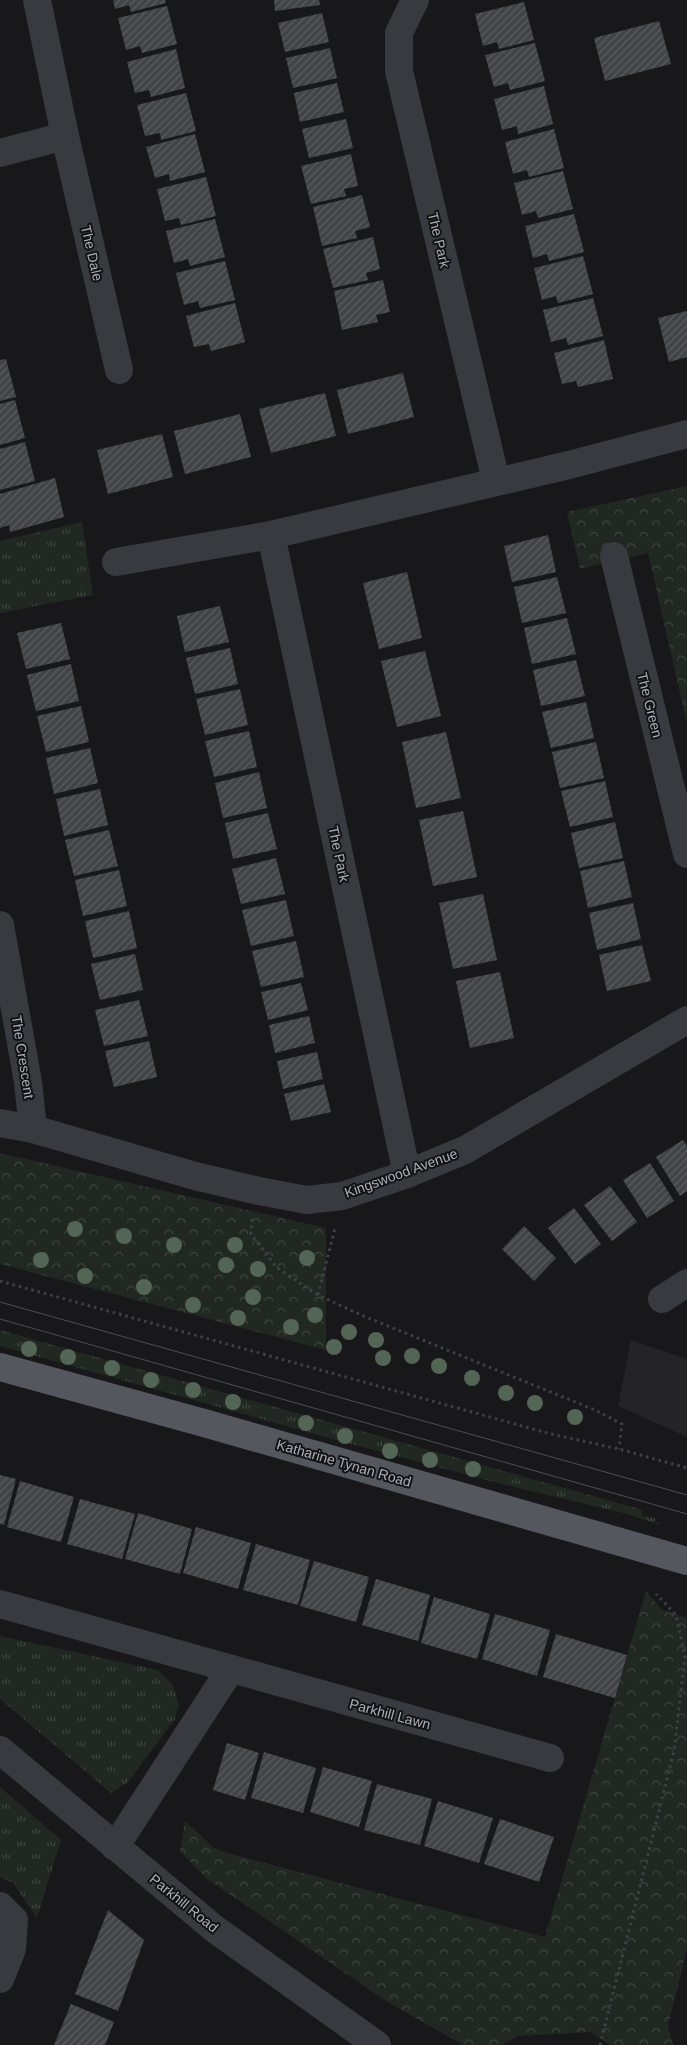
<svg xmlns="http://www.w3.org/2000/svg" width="687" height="2045" viewBox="0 0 687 2045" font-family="Helvetica,sans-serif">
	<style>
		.built { fill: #242427 }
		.grass { fill: url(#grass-tufts) }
		.park { fill: url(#park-crowns) }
		.building { fill: url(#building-hatch) }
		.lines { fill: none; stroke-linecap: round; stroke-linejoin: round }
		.path { stroke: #3f4146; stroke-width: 3; stroke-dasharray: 2.5 4; stroke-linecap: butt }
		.minor { stroke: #393a3f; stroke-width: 28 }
		.major { stroke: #55575e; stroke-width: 28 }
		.tram { stroke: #4c4e54; stroke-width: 1 }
		.tree { fill: #536555 }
		.labels { text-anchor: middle; stroke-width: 4; stroke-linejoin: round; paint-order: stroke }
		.street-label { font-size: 14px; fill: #abafb9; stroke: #131315 }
	</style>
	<defs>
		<pattern id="grass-tufts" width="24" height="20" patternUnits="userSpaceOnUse" patternTransform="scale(1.25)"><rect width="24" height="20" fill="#202821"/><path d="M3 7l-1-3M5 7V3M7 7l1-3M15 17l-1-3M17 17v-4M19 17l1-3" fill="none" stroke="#3e453f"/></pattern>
		<pattern id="park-crowns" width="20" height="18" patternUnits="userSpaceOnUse" patternTransform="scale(1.25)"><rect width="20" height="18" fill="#202821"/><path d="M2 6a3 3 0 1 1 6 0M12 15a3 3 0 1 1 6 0" fill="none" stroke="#3e453f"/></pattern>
		<pattern id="building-hatch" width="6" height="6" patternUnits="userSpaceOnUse" patternTransform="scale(1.25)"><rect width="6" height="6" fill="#424347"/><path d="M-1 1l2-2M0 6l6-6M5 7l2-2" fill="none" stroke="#5b5c5f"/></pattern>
	</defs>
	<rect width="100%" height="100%" fill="#18181a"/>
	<polygon class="built" points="631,1340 687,1359 687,1437 618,1406"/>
	<g class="grass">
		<polygon points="82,522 93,595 0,613 0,541"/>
		<polygon points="0,1330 643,1510 642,1516 655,1518 655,1522 661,1523 660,1525 627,1514 506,1485 336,1440 0,1346"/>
		<polygon points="0,1636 158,1670 173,1685 179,1705 175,1719 128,1782 111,1793 0,1699"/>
		<polygon points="0,1787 61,1840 37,1918 13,1883 0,1877"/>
	</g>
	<g class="park">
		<polygon points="687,486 687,724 648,553 580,569 567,512"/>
		<polygon points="0,1153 326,1228 326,1350 0,1264"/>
		<polygon points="646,1591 662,1610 687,1618 687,1949 668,2026 673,2045 610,2045 591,2032 518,2036 502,2045 463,2045 386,2001 206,1878 180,1851 185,1821 213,1847 224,1852 545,1937"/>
	</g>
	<g class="building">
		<polygon points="113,0 165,0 166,3 131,12 129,5 115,9"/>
		<polygon points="274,0 319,0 320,5 275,11"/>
		<polygon points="524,2 534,40 499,49 497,42 483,46 475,14"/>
		<polygon points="167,6 177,44 142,53 140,46 126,50 118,18"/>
		<polygon points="322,13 329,42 285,52 278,23"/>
		<polygon points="659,21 671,64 605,81 594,38"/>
		<polygon points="535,43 545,81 510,90 508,83 494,87 485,55"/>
		<polygon points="330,48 337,78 293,88 286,58"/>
		<polygon points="176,49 185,88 151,97 149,90 135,93 127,62"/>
		<polygon points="337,83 344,112 300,122 294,93"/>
		<polygon points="544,86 553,124 518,134 517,126 502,130 494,99"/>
		<polygon points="186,93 196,131 161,140 160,133 145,136 137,105"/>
		<polygon points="346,119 353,148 309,158 302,129"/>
		<polygon points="554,129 564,168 529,177 527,170 513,174 505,142"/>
		<polygon points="195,134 205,172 170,181 169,174 155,178 146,147"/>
		<polygon points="351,154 358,186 344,189 346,196 311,204 301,166"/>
		<polygon points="563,171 573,209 538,218 536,211 522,215 514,183"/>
		<polygon points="206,177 216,216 181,225 179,218 165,221 157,189"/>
		<polygon points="362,195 370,227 355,231 357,238 322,246 313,207"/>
		<polygon points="574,214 584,252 549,261 547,254 533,258 525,226"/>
		<polygon points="215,219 225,257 190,266 188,259 174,263 166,231"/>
		<polygon points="373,237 380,269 366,273 368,280 333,288 323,249"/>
		<polygon points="583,256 593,294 558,303 556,296 542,300 534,268"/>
		<polygon points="225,261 235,300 200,308 198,301 184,305 176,273"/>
		<polygon points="383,280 390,312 376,315 378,322 342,330 334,291"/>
		<polygon points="593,298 603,336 568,345 566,338 551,342 543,310"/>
		<polygon points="235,303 245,342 211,351 209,344 194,347 186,316"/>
		<polygon points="687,311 687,357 669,362 658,318"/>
		<polygon points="604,340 613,379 578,387 576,381 562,384 554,353"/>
		<polygon points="6,359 16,397 0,401 0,360"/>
		<polygon points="403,373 414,417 348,434 337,390"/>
		<polygon points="325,393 336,436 271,453 259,409"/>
		<polygon points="15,400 25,438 0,445 0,404"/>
		<polygon points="240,414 251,457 185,474 174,431"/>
		<polygon points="162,434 173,477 108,494 97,450"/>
		<polygon points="25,442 35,481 0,490 0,449"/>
		<polygon points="55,478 64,517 10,532 9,525 0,528 0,494"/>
		<polygon points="548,535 556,572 512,582 504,546"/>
		<polygon points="407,572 422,638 379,649 363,583"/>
		<polygon points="557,577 566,613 522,623 514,587"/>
		<polygon points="220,606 229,642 185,652 177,616"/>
		<polygon points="567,618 576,654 532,664 524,628"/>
		<polygon points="61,623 70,659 26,669 17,633"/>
		<polygon points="230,648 238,684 195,694 186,658"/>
		<polygon points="425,651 441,716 397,727 381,661"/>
		<polygon points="576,660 585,696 541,706 533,670"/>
		<polygon points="71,664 79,701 36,711 27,675"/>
		<polygon points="240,689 248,725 205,735 196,699"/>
		<polygon points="586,702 594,738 551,748 542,712"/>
		<polygon points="81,706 89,742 46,752 37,716"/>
		<polygon points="249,731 257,767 214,777 205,741"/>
		<polygon points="446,732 461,798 416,808 402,742"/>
		<polygon points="596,742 604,778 560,788 552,752"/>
		<polygon points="90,748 98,783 54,794 46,758"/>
		<polygon points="259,772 267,808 223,818 215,783"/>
		<polygon points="605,781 613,817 570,827 561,791"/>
		<polygon points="100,789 108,825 64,836 56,799"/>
		<polygon points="463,811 477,877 433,886 419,820"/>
		<polygon points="268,813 277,849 233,859 225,823"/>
		<polygon points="615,822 623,858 579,868 571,833"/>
		<polygon points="109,830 118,866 74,876 65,840"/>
		<polygon points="276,858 285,894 241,904 232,869"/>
		<polygon points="624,861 632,897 588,908 580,871"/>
		<polygon points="119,870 127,906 83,916 75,880"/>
		<polygon points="483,894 497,960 453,969 439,903"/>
		<polygon points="286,900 294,936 251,946 242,910"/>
		<polygon points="633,903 641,939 597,950 589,913"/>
		<polygon points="129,911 137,948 93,958 85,921"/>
		<polygon points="296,941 304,977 261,987 252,951"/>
		<polygon points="642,945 651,981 607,991 599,955"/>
		<polygon points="135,954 143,990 100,1000 91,964"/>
		<polygon points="500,972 514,1038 470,1048 456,981"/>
		<polygon points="301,983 308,1010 268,1020 261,992"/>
		<polygon points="139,1000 148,1036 104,1046 95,1010"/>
		<polygon points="309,1016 315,1043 275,1053 269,1025"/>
		<polygon points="149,1041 157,1077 114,1087 105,1051"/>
		<polygon points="317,1052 323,1079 283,1089 277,1061"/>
		<polygon points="324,1084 331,1112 291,1121 284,1094"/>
		<polygon points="683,1140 687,1146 687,1191 680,1196 656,1157"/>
		<polygon points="650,1163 674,1201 647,1218 623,1180"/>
		<polygon points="610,1186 637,1222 612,1241 584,1205"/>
		<polygon points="574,1208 601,1244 575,1264 548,1228"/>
		<polygon points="524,1226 556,1258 534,1281 502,1249"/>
		<polygon points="0,1475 16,1479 4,1525 0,1524"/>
		<polygon points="20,1481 74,1497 61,1542 7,1527"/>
		<polygon points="80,1499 135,1514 122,1559 67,1544"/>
		<polygon points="138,1513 192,1529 180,1574 125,1559"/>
		<polygon points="196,1527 251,1543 238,1589 183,1573"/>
		<polygon points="256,1544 310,1560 298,1605 243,1590"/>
		<polygon points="314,1561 369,1577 356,1622 300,1606"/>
		<polygon points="376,1579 430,1595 418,1641 362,1625"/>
		<polygon points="434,1597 490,1614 477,1659 421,1643"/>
		<polygon points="495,1614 550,1630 537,1676 482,1659"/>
		<polygon points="556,1634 627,1655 615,1698 543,1677"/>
		<polygon points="227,1743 259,1753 245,1800 213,1790"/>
		<polygon points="264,1752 316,1768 303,1813 251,1798"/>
		<polygon points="323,1767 372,1781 359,1827 310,1812"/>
		<polygon points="377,1784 432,1799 420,1845 364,1830"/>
		<polygon points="438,1801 493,1818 479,1863 424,1846"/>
		<polygon points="500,1819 554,1837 539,1882 484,1864"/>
		<polygon points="108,1910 144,1940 118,2011 75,1994"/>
		<polygon points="71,2004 114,2022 105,2045 54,2045"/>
	</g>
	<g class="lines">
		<g class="path">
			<polyline points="252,1219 251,1234 277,1268 318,1295 361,1315 595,1410 622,1424 619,1449"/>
			<polyline points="0,1281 551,1434 619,1449 687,1468"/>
			<polyline points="318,1295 335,1228"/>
			<polyline points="600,2045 674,1751 685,1657 676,1615 656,1594"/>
		</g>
		<g class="minor">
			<polyline points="37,0 65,136 119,370"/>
			<polyline points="415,0 399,33 399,71 496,481"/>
			<polyline points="0,153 65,136"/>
			<polyline points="271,535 407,1174"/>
			<polyline points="614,556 687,854"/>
			<polyline points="116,562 271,535 569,465 687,434"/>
			<polyline points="0,925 28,1082 33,1129"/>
			<polyline points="0,1123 33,1129 195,1176 259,1191 307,1200 342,1196 407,1174 465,1150 687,1020"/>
			<polyline points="662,1299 687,1283"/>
			<polyline points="0,1604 550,1758"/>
			<polyline points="0,1750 216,1930 377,2045"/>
			<polyline points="115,1847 230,1670"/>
			<polyline points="0,1906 14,1920 12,1949 0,1979"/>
		</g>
		<polyline class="major" points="0,1367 204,1423 687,1561"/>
		<g class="tram">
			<polyline points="0,1302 687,1495"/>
			<polyline points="0,1319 687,1514"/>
		</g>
	</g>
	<g class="tree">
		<circle cx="75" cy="1229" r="8"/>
		<circle cx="124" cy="1236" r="8"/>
		<circle cx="174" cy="1245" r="8"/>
		<circle cx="235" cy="1245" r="8"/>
		<circle cx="307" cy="1258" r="8"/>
		<circle cx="41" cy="1260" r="8"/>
		<circle cx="226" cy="1265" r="8"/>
		<circle cx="258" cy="1269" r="8"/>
		<circle cx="85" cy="1276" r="8"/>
		<circle cx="144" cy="1287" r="8"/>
		<circle cx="253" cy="1297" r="8"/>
		<circle cx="193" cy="1305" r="8"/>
		<circle cx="315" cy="1315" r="8"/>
		<circle cx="238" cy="1318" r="8"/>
		<circle cx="291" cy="1327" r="8"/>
		<circle cx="349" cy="1332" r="8"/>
		<circle cx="376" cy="1340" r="8"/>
		<circle cx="334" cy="1347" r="8"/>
		<circle cx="29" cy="1349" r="8"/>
		<circle cx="412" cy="1356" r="8"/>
		<circle cx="68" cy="1357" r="8"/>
		<circle cx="383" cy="1358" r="8"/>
		<circle cx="439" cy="1366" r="8"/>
		<circle cx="112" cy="1368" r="8"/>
		<circle cx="472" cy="1378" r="8"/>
		<circle cx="151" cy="1380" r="8"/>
		<circle cx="193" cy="1390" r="8"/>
		<circle cx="506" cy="1393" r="8"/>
		<circle cx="233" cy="1402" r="8"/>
		<circle cx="535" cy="1403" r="8"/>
		<circle cx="575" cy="1417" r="8"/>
		<circle cx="306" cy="1423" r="8"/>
		<circle cx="345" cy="1436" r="8"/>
		<circle cx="390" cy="1451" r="8"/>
		<circle cx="430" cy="1460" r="8"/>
		<circle cx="473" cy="1469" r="8"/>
	</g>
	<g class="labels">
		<g class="street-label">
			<text transform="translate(439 240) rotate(77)" y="5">The Park</text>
			<text transform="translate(92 253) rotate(77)" y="5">The Dale</text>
			<text transform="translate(650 705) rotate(76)" y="5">The Green</text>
			<text transform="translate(339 854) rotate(78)" y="5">The Park</text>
			<text transform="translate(23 1057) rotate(81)" y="5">The Crescent</text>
			<text transform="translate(401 1173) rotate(-20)" y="5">Kingswood Avenue</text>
			<text transform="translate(344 1463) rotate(16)" y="5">Katharine Tynan Road</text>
			<text transform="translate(390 1714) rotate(15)" y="5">Parkhill Lawn</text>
			<text transform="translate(184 1903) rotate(39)" y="5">Parkhill Road</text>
		</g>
	</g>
</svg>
